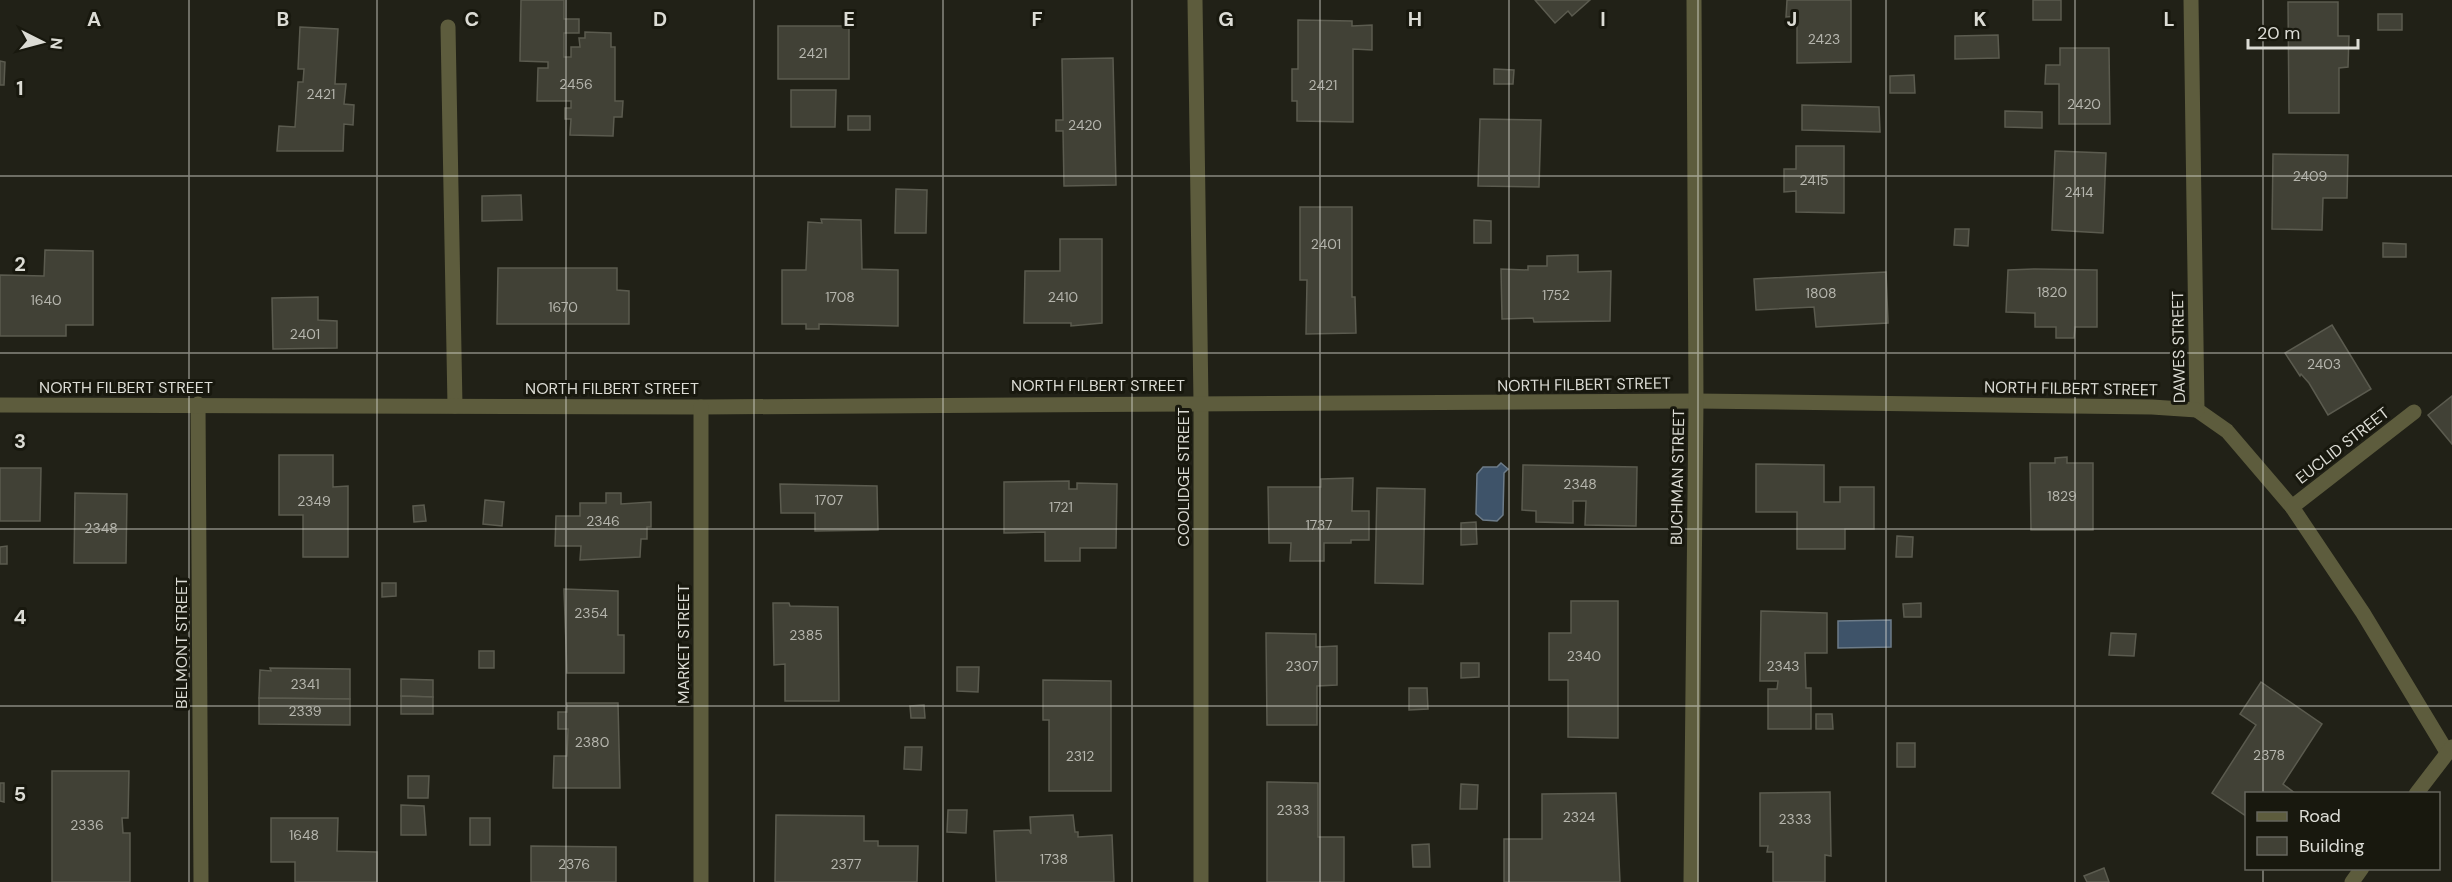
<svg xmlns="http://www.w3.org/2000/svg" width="2452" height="882" viewBox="0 0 2452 882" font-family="'DM Sans',sans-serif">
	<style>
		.water { fill: #3e5369; stroke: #6d7c89; stroke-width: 1.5 }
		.building { fill: #414136; stroke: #5b5b4f; stroke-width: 1.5 }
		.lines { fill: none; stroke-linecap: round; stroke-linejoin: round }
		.minor { stroke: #5d5c3d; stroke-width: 15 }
		.tertiary { stroke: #5d5c3d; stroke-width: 15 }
		.grid { fill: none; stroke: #dcdcd5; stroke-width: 1.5; stroke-opacity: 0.55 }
		.labels { text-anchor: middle; stroke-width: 6; stroke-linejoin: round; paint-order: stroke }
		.number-label { font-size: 14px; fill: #b5b5ad }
		.street-label { font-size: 16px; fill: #dcdcd5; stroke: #18180e }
		.grid-label { font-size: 20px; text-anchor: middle; font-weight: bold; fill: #dcdcd5; stroke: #18180e; stroke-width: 6; stroke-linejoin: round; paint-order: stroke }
	</style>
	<rect width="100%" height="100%" fill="#212117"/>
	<g class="water">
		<polygon points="1501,463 1508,469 1504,473 1503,515 1497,521 1483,520 1476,514 1477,474 1483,467 1497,467"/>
		<polygon points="1891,620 1891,647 1838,648 1838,621"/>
	</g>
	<g class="building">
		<polygon points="521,0 564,0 564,19 579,19 579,33 564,33 564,57 571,57 571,47 580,47 579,38 585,38 585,32 611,33 611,47 615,47 615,101 623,101 622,117 614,117 613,136 570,135 571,119 565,119 565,108 571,108 571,101 537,101 538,68 548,68 548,62 520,61"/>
		<polygon points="1535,0 1590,0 1572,16 1568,11 1555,23"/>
		<polygon points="1787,0 1851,0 1851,62 1797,63 1797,16 1786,17"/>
		<rect x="2033" y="0" width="28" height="20"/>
		<polygon points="2288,2 2338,2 2338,36 2349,36 2348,67 2339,68 2339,113 2289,113"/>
		<rect x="2378" y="14" width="24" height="16"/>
		<polygon points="1298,20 1352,21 1352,26 1372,25 1372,50 1353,49 1353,122 1297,121 1297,101 1292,101 1292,69 1298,69"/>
		<rect x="778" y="26" width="71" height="53"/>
		<polygon points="300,27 338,29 335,84 346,84 344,104 354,105 353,125 344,124 343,151 277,151 279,126 295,127 298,82 303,82 304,69 298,69"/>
		<polygon points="1998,35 1999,58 1955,59 1955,36"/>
		<polygon points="2060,48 2109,48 2110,124 2059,124 2059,84 2045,84 2046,65 2060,65"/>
		<polygon points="1113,58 1116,185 1064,186 1063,131 1056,131 1056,120 1063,120 1062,59"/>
		<polygon points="0,61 5,62 4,85 0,85"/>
		<polygon points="1494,69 1514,70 1513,84 1494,84"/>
		<polygon points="1914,75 1915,93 1890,93 1890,76"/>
		<polygon points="791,90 836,90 835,127 791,127"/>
		<polygon points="1802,105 1879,107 1880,132 1802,130"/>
		<polygon points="2005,111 2042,112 2042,128 2005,127"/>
		<rect x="848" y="116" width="22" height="14"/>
		<polygon points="1480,119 1541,120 1539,187 1478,186"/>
		<polygon points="1796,146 1844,146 1844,213 1796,212 1796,191 1784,192 1784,169 1796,169"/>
		<polygon points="2055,151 2106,153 2103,233 2052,230"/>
		<polygon points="2273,154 2348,155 2347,198 2323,198 2322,230 2272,229"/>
		<polygon points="896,189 927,190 926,233 895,233"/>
		<polygon points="521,195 522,220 482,221 482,196"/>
		<polygon points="1300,207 1352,207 1352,297 1355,297 1356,333 1306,334 1307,280 1300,280"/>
		<polygon points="821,219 861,220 862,269 898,270 898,326 819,324 819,329 806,329 806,324 782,324 782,270 806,270 808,222 822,223"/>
		<polygon points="1474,220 1491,221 1491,243 1474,243"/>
		<polygon points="1955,229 1969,229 1968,246 1954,245"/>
		<polygon points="1060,239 1102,239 1102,323 1071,326 1071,323 1024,323 1025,271 1060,271"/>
		<polygon points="2383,243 2406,244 2406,257 2383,257"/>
		<polygon points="45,250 93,251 93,325 66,325 66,336 0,336 0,275 44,276"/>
		<polygon points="1578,255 1578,272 1611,271 1610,321 1534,322 1533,318 1502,319 1501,269 1528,270 1528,266 1547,266 1547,256"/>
		<polygon points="498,268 617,268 617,290 629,291 629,324 497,324"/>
		<polygon points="2035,269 2097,270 2097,327 2075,327 2074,338 2056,338 2056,327 2035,327 2035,313 2006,312 2008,270"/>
		<polygon points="1886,272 1888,323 1816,327 1814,307 1756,310 1754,279"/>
		<polygon points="318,297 318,320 337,321 337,348 273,349 272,298"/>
		<polygon points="2332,325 2371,389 2328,415 2309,383 2301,374 2300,376 2285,353"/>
		<polygon points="2452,396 2452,444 2428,415"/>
		<polygon points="279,455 333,455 333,487 348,486 348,557 303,557 303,515 279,515"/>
		<polygon points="2067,457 2067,463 2093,463 2093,530 2031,530 2030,463 2055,463 2055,458"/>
		<polygon points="1756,464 1824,465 1824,502 1840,502 1840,487 1874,487 1874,529 1845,529 1845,549 1797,549 1797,512 1756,512"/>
		<polygon points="1523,465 1637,467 1636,526 1585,525 1586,501 1573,501 1573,523 1536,522 1536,511 1522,510"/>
		<polygon points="0,468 41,468 40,521 0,521"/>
		<polygon points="1353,478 1352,511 1369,511 1369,540 1351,540 1351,543 1324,543 1324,561 1290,561 1291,543 1269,543 1268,487 1321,487 1321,479"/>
		<polygon points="1069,481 1069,489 1077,489 1077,483 1117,484 1116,548 1080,548 1080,561 1045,561 1045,532 1004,533 1004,482"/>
		<polygon points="780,484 877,486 878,530 815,531 815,513 781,513"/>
		<polygon points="1377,488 1425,489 1423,584 1375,583"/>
		<polygon points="75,493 127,494 126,563 74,563"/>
		<polygon points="606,493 621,493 621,504 651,502 651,527 647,527 647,539 641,539 640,557 580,560 581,546 555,546 556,516 580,516 580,503 606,503"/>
		<polygon points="485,500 504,502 502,526 483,524"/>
		<polygon points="424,505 426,521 414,522 413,506"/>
		<polygon points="1476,522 1477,544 1461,545 1461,523"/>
		<polygon points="1897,536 1913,537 1912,557 1896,557"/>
		<polygon points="7,546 7,564 0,564 0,547"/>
		<polygon points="382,583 396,583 396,596 382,597"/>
		<polygon points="564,589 618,591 618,635 624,635 624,673 567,673"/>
		<polygon points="1571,601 1618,601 1618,738 1568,737 1568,680 1549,680 1549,633 1571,633"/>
		<polygon points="773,603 789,603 790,606 838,607 839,701 785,701 785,664 774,665"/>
		<polygon points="1921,603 1921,617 1904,617 1903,604"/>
		<polygon points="1761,611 1827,613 1827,653 1805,653 1806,688 1811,688 1811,729 1768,729 1768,689 1777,689 1778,681 1760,681"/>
		<polygon points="1266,633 1316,634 1316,647 1337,646 1337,685 1317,686 1317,725 1267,725"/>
		<polygon points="2111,633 2136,634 2134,656 2109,655"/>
		<rect x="479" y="651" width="15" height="17"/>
		<polygon points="1461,663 1479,663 1479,677 1461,678"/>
		<polygon points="957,667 979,667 978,692 957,691"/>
		<polygon points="270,668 350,669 350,699 259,698 260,670 271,671"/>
		<polygon points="401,679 433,680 433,697 401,696"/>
		<polygon points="1043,680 1111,681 1111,791 1049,791 1049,720 1043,720"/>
		<polygon points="2261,682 2322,724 2283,784 2296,794 2246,794 2246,816 2212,793 2256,725 2240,714"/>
		<polygon points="1409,688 1427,688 1428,709 1409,710"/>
		<polygon points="401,696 433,697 433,714 401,714"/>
		<polygon points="259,698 350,699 350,725 259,724"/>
		<polygon points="567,703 618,703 620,788 553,788 554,756 567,756 568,729 558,729 558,712 567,712"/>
		<polygon points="924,705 925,718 911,718 910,706"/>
		<polygon points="1816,714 1832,714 1833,729 1816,729"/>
		<rect x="1897" y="743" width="18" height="24"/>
		<polygon points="905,747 922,747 921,770 904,769"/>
		<polygon points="52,771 129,771 128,818 122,818 123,833 130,833 130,882 52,882"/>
		<polygon points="408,776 429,776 428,798 408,798"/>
		<polygon points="1267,782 1318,783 1318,837 1344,837 1344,882 1267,882"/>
		<polygon points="0,783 4,783 4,802 0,801"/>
		<polygon points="1461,784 1478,785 1477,809 1460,809"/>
		<polygon points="1830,792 1831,856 1825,855 1825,882 1773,882 1773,852 1767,852 1768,846 1760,846 1760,793"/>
		<polygon points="1616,793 1620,882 1504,882 1504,839 1542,839 1542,794"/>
		<polygon points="401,805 424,806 426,835 401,835"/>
		<polygon points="948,810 967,810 966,833 947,832"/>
		<polygon points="776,815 864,816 864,841 878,841 878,846 918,846 917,882 775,882"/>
		<polygon points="1073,815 1075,832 1078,832 1078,837 1112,835 1114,882 996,882 994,831 1029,830 1031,834 1030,817"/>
		<polygon points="271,818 338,818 337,851 377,852 377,882 295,882 295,862 271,862"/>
		<rect x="470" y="818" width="20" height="27"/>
		<polygon points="1429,844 1430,867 1413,867 1412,845"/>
		<polygon points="531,846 616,847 616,882 531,882"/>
		<polygon points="2104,868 2109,882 2087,882 2084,876"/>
	</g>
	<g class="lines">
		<g class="minor">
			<polyline points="1195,0 1201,402 1201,882"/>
			<polyline points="2191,0 2197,410 2227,431 2292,507 2363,613 2447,752"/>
			<polyline points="448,27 455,406"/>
			<polyline points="198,404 201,882"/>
			<polyline points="0,405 701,407 1696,401 2152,407 2197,410"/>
			<polyline points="701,407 701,882"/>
			<polyline points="2292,507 2414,412"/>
			<polyline points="1691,882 1696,401 1694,0"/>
		</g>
		<g class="tertiary">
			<polyline points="2416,794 2452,747"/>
			<polyline points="2352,882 2362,868"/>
		</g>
	</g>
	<path class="grid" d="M189,0V882M377,0V882M566,0V882M754,0V882M943,0V882M1132,0V882M1320,0V882M1509,0V882M1698,0V882M1886,0V882M2075,0V882M2263,0V794M0,176H2452M0,353H2452M0,529H2452M0,706H2452M2263,868V882"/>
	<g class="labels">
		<g class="number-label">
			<text x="1824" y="44">2423</text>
			<text x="813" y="58">2421</text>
			<text x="576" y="89">2456</text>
			<text x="1323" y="90">2421</text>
			<text x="321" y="99">2421</text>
			<text x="2084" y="109">2420</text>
			<text x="1085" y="130">2420</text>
			<text x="2310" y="181">2409</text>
			<text x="1814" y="185">2415</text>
			<text x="2079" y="197">2414</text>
			<text x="1326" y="249">2401</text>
			<text x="2052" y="297">1820</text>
			<text x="1821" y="298">1808</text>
			<text x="1556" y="300">1752</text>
			<text x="840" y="302">1708</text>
			<text x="1063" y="302">2410</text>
			<text x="46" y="305">1640</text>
			<text x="563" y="312">1670</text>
			<text x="305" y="339">2401</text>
			<text x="2324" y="369">2403</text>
			<text x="1580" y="489">2348</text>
			<text x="2062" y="501">1829</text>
			<text x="829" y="505">1707</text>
			<text x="314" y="506">2349</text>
			<text x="1061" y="512">1721</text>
			<text x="603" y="526">2346</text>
			<text x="1319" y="530">1737</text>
			<text x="101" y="533">2348</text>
			<text x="591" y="618">2354</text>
			<text x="806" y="640">2385</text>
			<text x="1584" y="661">2340</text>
			<text x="1302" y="671">2307</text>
			<text x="1783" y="671">2343</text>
			<text x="305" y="689">2341</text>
			<text x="305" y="716">2339</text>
			<text x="592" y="747">2380</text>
			<text x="2269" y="760">2378</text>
			<text x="1080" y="761">2312</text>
			<text x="1293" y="815">2333</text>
			<text x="1579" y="822">2324</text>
			<text x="1795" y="824">2333</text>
			<text x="87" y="830">2336</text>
			<text x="304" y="840">1648</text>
			<text x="1054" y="864">1738</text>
			<text x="574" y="869">2376</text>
			<text x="846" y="869">2377</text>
		</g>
		<g class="street-label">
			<text transform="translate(2178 347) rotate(-91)" y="6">DAWES STREET</text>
			<text transform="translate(1584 384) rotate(-1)" y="6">NORTH FILBERT STREET</text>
			<text x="1098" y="391">NORTH FILBERT STREET</text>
			<text x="126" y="393">NORTH FILBERT STREET</text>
			<text x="612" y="394">NORTH FILBERT STREET</text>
			<text transform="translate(2071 388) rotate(1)" y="6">NORTH FILBERT STREET</text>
			<text transform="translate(2342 445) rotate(-38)" y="6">EUCLID STREET</text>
			<text transform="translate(1183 477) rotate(-90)" y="6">COOLIDGE STREET</text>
			<text transform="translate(1677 477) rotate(-89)" y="6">BUCHMAN STREET</text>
			<text transform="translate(181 643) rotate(-90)" y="6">BELMONT STREET</text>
			<text transform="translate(683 644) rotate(-90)" y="6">MARKET STREET</text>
		</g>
	</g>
	<g class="grid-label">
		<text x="94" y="26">A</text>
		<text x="283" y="26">B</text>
		<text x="472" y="26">C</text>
		<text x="660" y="26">D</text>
		<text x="849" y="26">E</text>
		<text x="1037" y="26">F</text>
		<text x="1226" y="26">G</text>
		<text x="1415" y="26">H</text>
		<text x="1603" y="26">I</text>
		<text x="1792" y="26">J</text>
		<text x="1980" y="26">K</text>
		<text x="2169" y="26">L</text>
		<text x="20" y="95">1</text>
		<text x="20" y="271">2</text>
		<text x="20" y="448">3</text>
		<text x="20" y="624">4</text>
		<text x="20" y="801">5</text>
	</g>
	<rect x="2245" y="792" width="195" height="78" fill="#18180e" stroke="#66665e" stroke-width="1.5"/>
	<rect x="2257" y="812" width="30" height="9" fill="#5d5c3d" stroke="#66665e" stroke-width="1.5"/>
	<text x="2299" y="822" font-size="18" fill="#dcdcd5">Road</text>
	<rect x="2257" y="837" width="30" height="18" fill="#414136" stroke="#66665e" stroke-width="1.5"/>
	<text x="2299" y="852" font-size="18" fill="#dcdcd5">Building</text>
	<g transform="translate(42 42) rotate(96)" stroke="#18180e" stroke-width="4.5" paint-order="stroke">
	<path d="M0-4.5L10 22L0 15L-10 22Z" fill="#dcdcd5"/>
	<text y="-9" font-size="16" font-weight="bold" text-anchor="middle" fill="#dcdcd5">N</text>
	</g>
	<path d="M2248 39v9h110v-9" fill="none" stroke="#dcdcd5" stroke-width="3"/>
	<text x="2257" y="39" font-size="18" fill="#dcdcd5" stroke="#18180e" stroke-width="4.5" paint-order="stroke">20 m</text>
</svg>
